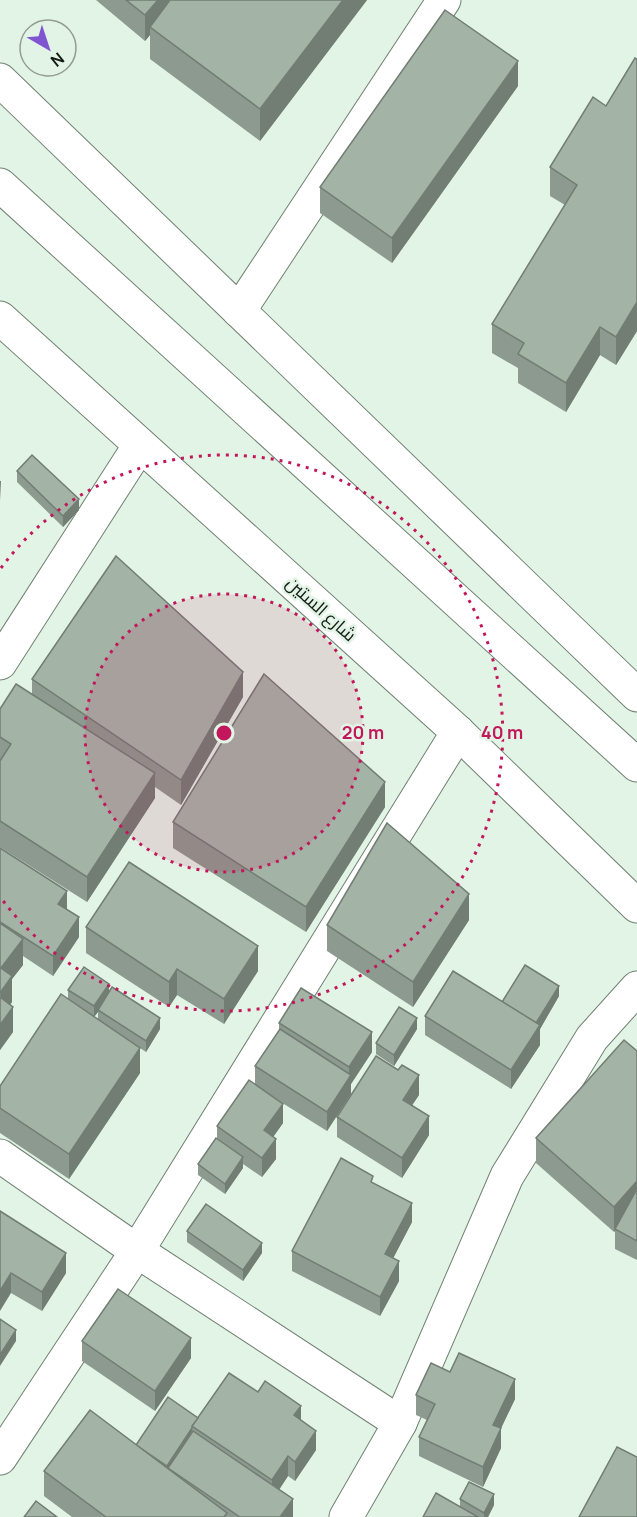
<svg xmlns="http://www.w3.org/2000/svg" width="637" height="1517" viewBox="0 0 637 1517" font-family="Manrope,Cairo,sans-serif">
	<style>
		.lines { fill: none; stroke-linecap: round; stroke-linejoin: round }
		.minor-casing { stroke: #718174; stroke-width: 35 }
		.tertiary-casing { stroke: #718174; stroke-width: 35 }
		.secondary-casing { stroke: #718174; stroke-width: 35 }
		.minor { stroke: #fff; stroke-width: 33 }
		.tertiary { stroke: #fff; stroke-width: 33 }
		.secondary { stroke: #fff; stroke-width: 33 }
		.wall { fill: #8c9a8f; fill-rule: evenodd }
		.shaded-wall { fill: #727d74 }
		.building { fill: #a3b3a6; stroke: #727d74; stroke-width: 1.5 }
		.ring { fill: none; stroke: #c2185b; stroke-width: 3; stroke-dasharray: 3 6 }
		.labels { text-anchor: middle; stroke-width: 5; stroke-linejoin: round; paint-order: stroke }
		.street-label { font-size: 18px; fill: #141a15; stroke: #e2f4e5 }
		.centre { fill: #c2185b; stroke: #e2f4e5; stroke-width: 3 }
		.ring-label { font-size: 18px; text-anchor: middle; font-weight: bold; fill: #c2185b; stroke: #e2f4e5; stroke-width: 5; stroke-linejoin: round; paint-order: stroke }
	</style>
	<rect width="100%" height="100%" fill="#e2f4e5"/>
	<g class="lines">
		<g class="minor-casing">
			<g id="minor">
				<polyline points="239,311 444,0"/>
				<polyline points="0,663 140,445"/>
				<polyline points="0,1156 137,1251 400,1423"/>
				<polyline points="0,1458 137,1251 458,732"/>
				<polyline points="346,1517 400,1423 507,1176 592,1038 637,988"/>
			</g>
		</g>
		<g class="tertiary-casing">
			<polyline id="tertiary" points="0,80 637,695"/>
		</g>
		<g class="secondary-casing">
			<g id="secondary">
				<polyline points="0,185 637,765"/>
				<polyline points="0,318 458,732 637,906"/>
			</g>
		</g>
		<use href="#minor" class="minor"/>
		<use href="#tertiary" class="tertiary"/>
		<use href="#secondary" class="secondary"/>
	</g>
	<g class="wall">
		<polygon points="96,0 367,0 260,141 150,59 150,35 145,41"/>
		<polygon points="637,59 637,331 616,365 600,355 566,412 518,383 518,368 492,353 492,324 565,205 550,196 550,167 606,106"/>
		<polygon points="518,86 392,263 320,213 320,187"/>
		<polygon points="17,471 79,510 63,527 17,482"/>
		<polygon points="32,679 243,697 181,805 155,787 155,798 87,902 0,847 0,709 32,694"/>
		<polygon points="385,807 306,932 173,848 173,822"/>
		<polygon points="0,848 67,910 79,937 53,976 23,956 23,965 12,979 12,1002 10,1005 13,1032 0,1050"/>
		<polygon points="469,920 413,1007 327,951 327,925"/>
		<polygon points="86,927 258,971 224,1024 177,995 169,1007 86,953"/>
		<path d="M68,990L109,993L160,1029L146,1052L140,1048V1073L69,1179L0,1133V1086L68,1000ZM98,1012V1019L94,1017Z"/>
		<polygon points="559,996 540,1029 540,1045 511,1089 425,1035 425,1016 502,1002"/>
		<polygon points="279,1023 372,1052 351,1084 351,1094 327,1131 276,1099 283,1123 273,1137 276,1159 262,1177 243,1164 243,1168 225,1194 198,1175 198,1164 217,1139 217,1126 255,1084 255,1066 279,1030"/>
		<polygon points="417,1029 394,1066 376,1054 376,1043"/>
		<polygon points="637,1051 637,1260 615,1249 615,1230 614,1232 536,1163 536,1138"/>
		<polygon points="419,1095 412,1105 429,1135 402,1178 337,1137 337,1117"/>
		<polygon points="373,1183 412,1222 393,1258 399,1281 380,1316 292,1271 292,1251"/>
		<polygon points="0,1211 66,1273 42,1311 11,1293"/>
		<polygon points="187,1231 262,1253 243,1281 187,1242"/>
		<polygon points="82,1341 191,1358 155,1411 82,1361"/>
		<polygon points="450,1372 515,1399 501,1428 501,1448 483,1487 419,1456 419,1437 427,1420 416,1415 416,1395"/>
		<polygon points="198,1418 301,1420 316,1450 295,1481 288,1476 279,1490 293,1517 72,1517 44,1496 44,1471 136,1445"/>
		<polygon points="460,1499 494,1505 488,1517 423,1517 460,1507"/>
	</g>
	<g class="shaded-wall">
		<polygon points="158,0 176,0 150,27 150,35 145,41 145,15"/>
		<polygon points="343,0 367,0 260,141 260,109"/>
		<polygon points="518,61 518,86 392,263 392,238"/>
		<polygon points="637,302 637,331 616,365 616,337"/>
		<polygon points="600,327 600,355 566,412 566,383"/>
		<polygon points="0,481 1,481 0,501"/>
		<polygon points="79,499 79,510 63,527 63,516"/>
		<polygon points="243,672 243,697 181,805 181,780"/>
		<polygon points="155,773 155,798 87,902 87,877"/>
		<polygon points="385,782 385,807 306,932 306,907"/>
		<polygon points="67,891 67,911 58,904"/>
		<polygon points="469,894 469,920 413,1007 413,982"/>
		<polygon points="79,917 79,937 53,976 53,956"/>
		<polygon points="23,939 23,965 12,979 12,1002 0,1018 1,968"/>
		<polygon points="258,946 258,971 224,1024 224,999"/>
		<polygon points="177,969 177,995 169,1007 169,982"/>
		<polygon points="109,984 109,995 98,1010 98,1012 94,1017 94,1006"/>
		<polygon points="559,986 559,996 540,1029 540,1045 511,1089 511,1070 536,1024"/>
		<polygon points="13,1007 13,1032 0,1050 0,1025"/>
		<polygon points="160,1018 160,1029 146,1052 146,1041"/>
		<polygon points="417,1018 417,1029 394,1066 394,1055"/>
		<polygon points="372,1032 372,1052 351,1084 351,1094 327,1131 327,1112 349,1078 349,1067"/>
		<polygon points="140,1048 140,1073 69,1179 69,1154"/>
		<polygon points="419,1075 419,1095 403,1119 403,1100"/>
		<polygon points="283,1104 283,1123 264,1150 264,1130"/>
		<polygon points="429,1116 429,1135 402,1178 402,1158"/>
		<polygon points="276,1139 276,1159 262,1177 262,1158"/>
		<polygon points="243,1157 243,1168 225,1194 225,1184"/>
		<polygon points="637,1181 637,1206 614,1232 614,1207"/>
		<polygon points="412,1203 412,1222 385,1274 385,1254"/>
		<polygon points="262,1243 262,1253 243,1281 243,1270"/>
		<polygon points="66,1253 66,1273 42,1311 42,1292"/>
		<polygon points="399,1261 399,1281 380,1316 380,1297"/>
		<polygon points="11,1273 11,1293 0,1311 0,1291"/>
		<polygon points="16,1330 16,1341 0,1366 0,1355"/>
		<polygon points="191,1338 191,1358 155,1411 155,1391"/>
		<polygon points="515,1379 515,1399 493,1445 493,1425"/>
		<polygon points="301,1406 301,1425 294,1415"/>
		<polygon points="192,1428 192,1439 167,1476 167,1466"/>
		<polygon points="501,1428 501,1448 483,1487 483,1467"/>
		<polygon points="316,1431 316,1450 295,1481 295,1462"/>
		<polygon points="288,1456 288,1476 272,1500 272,1480"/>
		<polygon points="494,1494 494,1505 488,1517 484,1517 484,1513"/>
		<polygon points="293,1499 293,1517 280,1517"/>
	</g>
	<g class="building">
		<polygon points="126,0 158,0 145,15"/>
		<polygon points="170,0 343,0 260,109 150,27"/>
		<polygon points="445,10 518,61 392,238 320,187"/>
		<polygon points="635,58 637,59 637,302 616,337 600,327 566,383 518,354 524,343 492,324 577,185 550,167 593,97 606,106"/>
		<polygon points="32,455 79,499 63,516 17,471"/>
		<polygon points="116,556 243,672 181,780 32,679"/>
		<polygon points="264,674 385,782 306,907 173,822"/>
		<polygon points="16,684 155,773 87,877 0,821 0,761 11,744 0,737 0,709"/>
		<polygon points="387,823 469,894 413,982 327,925"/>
		<polygon points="0,848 67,891 58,904 79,917 53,956 0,922"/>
		<polygon points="129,862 258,946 224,999 177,969 169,982 86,927"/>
		<polygon points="0,923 23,939 1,968 12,976 0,993"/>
		<polygon points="525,965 559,986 536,1023 502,1002"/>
		<polygon points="84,967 109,984 94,1006 68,990"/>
		<polygon points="453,971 540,1025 511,1070 425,1016"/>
		<polygon points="112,987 160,1018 146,1041 98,1010"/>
		<polygon points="301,988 372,1032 349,1067 279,1023"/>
		<polygon points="61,994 140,1048 69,1154 0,1108 0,1086"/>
		<polygon points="0,997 13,1007 0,1025"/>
		<polygon points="399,1007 417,1018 394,1055 376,1043"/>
		<polygon points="280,1029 351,1075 327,1112 255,1066"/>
		<polygon points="624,1040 637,1051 637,1181 614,1207 536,1138"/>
		<polygon points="376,1056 398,1070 402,1065 419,1075 403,1100 429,1116 402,1158 337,1117"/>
		<polygon points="249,1080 283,1104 264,1130 276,1139 262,1158 217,1126"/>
		<polygon points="216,1138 243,1157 225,1184 198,1164"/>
		<polygon points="341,1158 373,1176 371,1182 412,1203 385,1254 399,1261 380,1297 292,1251"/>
		<polygon points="637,1189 637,1241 615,1229"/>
		<polygon points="206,1204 262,1243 243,1270 187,1231"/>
		<polygon points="0,1211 66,1253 42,1292 11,1273 0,1291"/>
		<polygon points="118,1289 191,1338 155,1391 82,1341"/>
		<polygon points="0,1319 16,1330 0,1355"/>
		<polygon points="459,1353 515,1379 493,1425 501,1428 483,1467 419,1437 435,1404 416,1395 431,1363 450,1372"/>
		<polygon points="229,1373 258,1392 265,1381 301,1406 294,1415 316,1431 295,1462 288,1456 272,1480 192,1426"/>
		<polygon points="168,1397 198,1418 192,1426 192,1428 167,1466 136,1445"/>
		<polygon points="90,1410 227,1513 224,1517 106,1517 44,1471"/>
		<polygon points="193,1431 293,1499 280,1517 240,1517 168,1468"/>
		<polygon points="617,1447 637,1457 637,1517 579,1517"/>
		<polygon points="469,1482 494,1494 484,1513 460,1499"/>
		<polygon points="436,1493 478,1517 423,1517"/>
		<polygon points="36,1501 57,1517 24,1517"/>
	</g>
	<circle cx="224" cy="733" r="139" fill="#c2185b" fill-opacity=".12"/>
	<g class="ring">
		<circle cx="224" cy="733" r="139"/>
		<path d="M1 568A278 278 0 1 1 1 898"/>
	</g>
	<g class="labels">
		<g class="street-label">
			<text transform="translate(321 609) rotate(42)" y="6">شارع الستين</text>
		</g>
	</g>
	<circle cx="224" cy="733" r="9" class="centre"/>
	<g class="ring-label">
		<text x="363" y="739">20 m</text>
		<text x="502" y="739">40 m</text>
	</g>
	<g transform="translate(48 48) rotate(141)"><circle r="28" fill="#e2f4e5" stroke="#909d92" stroke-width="1.5"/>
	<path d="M0-4.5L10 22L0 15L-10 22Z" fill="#7f56d0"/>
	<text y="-9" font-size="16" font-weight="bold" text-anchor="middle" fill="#141a15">N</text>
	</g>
</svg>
